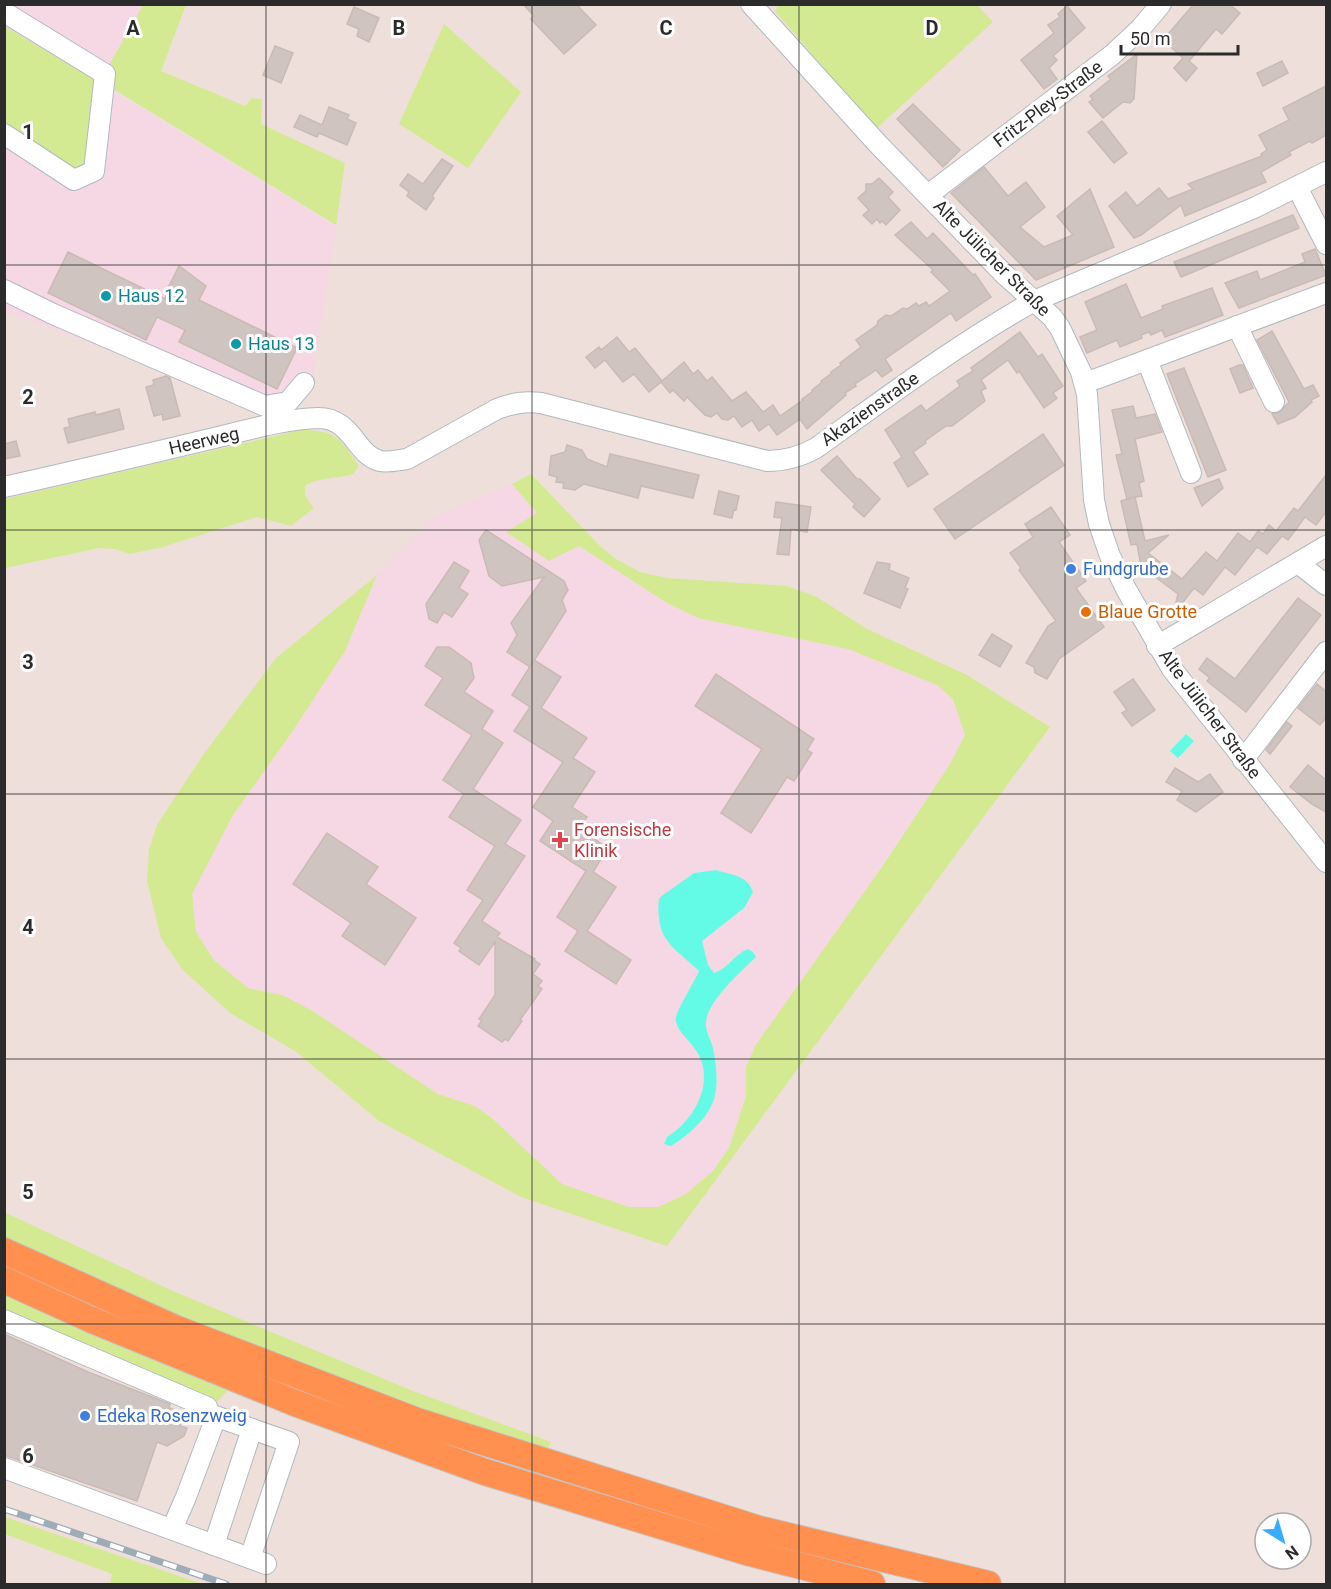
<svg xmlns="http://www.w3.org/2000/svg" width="1331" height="1589" viewBox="0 0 1331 1589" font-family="Roboto,sans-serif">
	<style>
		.medical { fill: #f6d8e5 }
		.green { fill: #d4ea92 }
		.water { fill: #64fbe6 }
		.building { fill: #d0c4c0; stroke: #cabab5; stroke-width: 1.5 }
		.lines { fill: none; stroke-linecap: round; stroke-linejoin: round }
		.minor-casing { stroke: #b0b9c0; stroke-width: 22 }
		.major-casing { stroke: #c4c4c4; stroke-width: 28 }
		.minor { stroke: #fff; stroke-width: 20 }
		.major { stroke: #ff9050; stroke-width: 26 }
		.rail-casing { stroke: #9eacb7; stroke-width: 7 }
		.rail { stroke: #fff; stroke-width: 4.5; stroke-dasharray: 14; stroke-linecap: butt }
		.grid { fill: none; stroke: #2b2b2b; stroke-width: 1.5; stroke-opacity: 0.55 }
		.culture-dot { fill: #0f9aa8; stroke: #fff; stroke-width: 2 }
		.shop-dot { fill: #3f7fe0; stroke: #fff; stroke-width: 2 }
		.food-dot { fill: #e8710a; stroke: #fff; stroke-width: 2 }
		.health-dot { fill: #e0444e; stroke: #fff; stroke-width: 2 }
		.labels { text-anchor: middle; stroke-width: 6; stroke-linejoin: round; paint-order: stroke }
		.street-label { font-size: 18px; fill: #2b2b2b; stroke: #fff }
		.culture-label { font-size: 18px; fill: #0d838f; stroke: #fff; text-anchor: start }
		.shop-label { font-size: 18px; fill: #366cbe; stroke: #fff; text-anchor: start }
		.food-label { font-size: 18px; fill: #c56008; stroke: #fff; text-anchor: start }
		.health-label { font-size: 18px; fill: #be3a42; stroke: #fff; text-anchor: start }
		.grid-label { font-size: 20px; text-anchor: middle; font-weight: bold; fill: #2b2b2b; stroke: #fff; stroke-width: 6; stroke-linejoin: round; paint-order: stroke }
	</style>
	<rect width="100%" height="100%" fill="#eedfdb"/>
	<g class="medical">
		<polygon points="4,5 146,5 98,82 336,227 311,389 264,408 5,312"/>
		<polygon points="512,484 537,513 506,532 578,546 667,603 698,618 848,649 937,685 953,699 965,736 950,764 746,1067 746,1096 729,1148 713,1171 686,1194 658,1207 629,1207 562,1184 475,1106 438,1094 311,1010 282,995 248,988 214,960 196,932 192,894 233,815 292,732 345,651 377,575 437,515"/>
	</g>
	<g class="green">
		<polygon points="779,4 977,5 993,22 876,129 775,11"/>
		<path d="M143,5H186L161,71L245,106L252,98L262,99L261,124L345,163L336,225L110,87C115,78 115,74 108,67Z"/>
		<polygon points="444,24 521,92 468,168 399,124"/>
		<polygon points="4,26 103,85 94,170 74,179 5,134"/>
		<path d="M301,430C337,430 340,438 359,466L353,474C338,479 318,477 305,486V496L314,508L291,526L257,517L163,547L130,554L115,549L99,548L5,568V499Z"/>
		<polygon points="531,474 600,546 616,559 640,572 667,578 787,586 817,597 867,629 967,675 1050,727 667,1246 521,1197 379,1121 295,1051 230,1013 183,970 161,938 147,881 149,850 157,825 203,755 276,658 377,575 345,651 292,732 233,815 192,894 196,932 214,960 248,988 282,995 311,1010 438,1094 475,1106 493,1119 562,1184 629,1207 658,1207 686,1194 713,1171 729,1148 746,1096 746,1067 755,1046 884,864 950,764 965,735 953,699 937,685 848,649 698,618 667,603 579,546 549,561 506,532 537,513 512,484"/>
		<polygon points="4,1212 173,1291 413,1391 551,1442 545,1454 93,1285 5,1241"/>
		<polygon points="5,1291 229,1389 215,1404 5,1318"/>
		<polygon points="5,1517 203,1584 110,1584 112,1574 5,1534"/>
	</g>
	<g class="water">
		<polygon points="1186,734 1194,741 1178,758 1170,751"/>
		<path d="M716,870C732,875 747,875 753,892L744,908L702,941L708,965L714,973C729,968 732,956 748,949L753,952L756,957C741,972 708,1000 706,1022C705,1033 713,1042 714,1053C716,1066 718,1082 715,1095C711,1116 689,1135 671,1146L664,1144L667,1137C695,1120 717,1080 695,1049C689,1039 675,1030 676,1018C677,1009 695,981 699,971C672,946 655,940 659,898L694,873Z"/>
	</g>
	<g class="building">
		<polygon points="523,4 576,4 596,25 564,54 531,19 534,16"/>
		<polygon points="1194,4 1229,4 1240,13 1222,34 1216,29 1189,61 1197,68 1186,81 1174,68 1183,58 1163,40"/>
		<polygon points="1067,6 1085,28 1053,56 1057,60 1049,68 1057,79 1044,89 1021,60 1054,33 1048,25 1060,17 1058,14"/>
		<polygon points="354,7 379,18 369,42 357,36 359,29 347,24"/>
		<polygon points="275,46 293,53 281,83 263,75"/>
		<polygon points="1137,54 1134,99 1130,103 1123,102 1103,118 1089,102 1093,99 1090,96 1111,79 1108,76"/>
		<polygon points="1282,61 1288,73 1263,86 1257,73"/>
		<polygon points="1326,86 1326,135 1312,143 1310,141 1289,152 1291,155 1261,172 1266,182 1185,216 1181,205 1141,235 1134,238 1109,206 1126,192 1137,206 1159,188 1168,199 1193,189 1188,184 1262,156 1261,154 1267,150 1259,135 1289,120 1283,108"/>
		<polygon points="913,104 960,150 943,167 897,119"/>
		<polygon points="329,107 349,115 347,119 356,123 347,145 319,133 317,137 294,127 300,115 322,125"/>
		<polygon points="1102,121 1127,153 1114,163 1088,132"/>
		<polygon points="442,159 453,166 432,196 434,198 426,210 407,196 409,192 400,185 408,174 423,184"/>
		<polygon points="984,167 1008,196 1026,182 1045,207 1020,227 1044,247 1073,235 1057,216 1090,189 1114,247 1036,280 951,193"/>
		<polygon points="879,178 893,192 888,197 900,210 886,225 882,221 880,223 877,219 872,224 863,215 869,210 858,198 866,191 866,184 872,184"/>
		<polygon points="1293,215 1299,228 1181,277 1174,262"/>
		<polygon points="911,222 927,239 933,233 973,275 975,274 991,297 956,321 951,313 885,359 892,370 882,377 876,370 855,384 856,386 845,393 846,395 807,429 800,419 777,435 769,424 759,431 752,420 742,427 734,416 728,420 722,419 717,413 711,417 705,415 687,397 684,401 673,390 670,393 661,382 649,392 634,374 623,382 605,360 595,368 586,357 599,347 601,350 617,337 629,352 635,348 662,381 684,362 693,374 698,370 707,381 712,377 732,401 746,392 763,412 773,405 780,416 803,400 802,399 813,391 812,390 822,382 821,381 832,373 831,372 841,365 840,363 861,347 856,340 877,325 878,321 886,315 891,316 903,308 907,309 916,303 919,306 926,302 929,306 950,291 931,272 933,270 895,235"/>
		<polygon points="1315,249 1326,275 1239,308 1225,283 1257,271 1260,280 1305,262 1302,254"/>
		<polygon points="68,252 165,299 168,288 179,266 206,286 199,300 297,348 277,389 179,342 185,330 157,317 146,340 48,293"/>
		<polygon points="1126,284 1141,318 1163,309 1162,306 1212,288 1223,315 1165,337 1162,330 1151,335 1149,332 1141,335 1142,338 1120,347 1117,340 1087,353 1080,337 1097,330 1085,302"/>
		<polygon points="1272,331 1304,389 1313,385 1319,396 1311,400 1312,402 1295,417 1278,424 1272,414 1280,412 1289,402 1257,340"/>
		<polygon points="1020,332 1038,357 1042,354 1063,386 1053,393 1057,398 1044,408 1019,371 1017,373 1008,360 981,380 986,388 981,391 985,401 952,426 946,426 925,441 926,443 913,452 928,474 908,487 894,463 902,457 885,430 921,405 926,411 960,386 957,381 973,371 971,368"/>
		<polygon points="1239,365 1243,365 1253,388 1240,393 1230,369"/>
		<polygon points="1184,368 1226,470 1208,477 1167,374"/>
		<polygon points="166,376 170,378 180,416 163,420 162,414 154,416 146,387 154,385 153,380"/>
		<polygon points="1133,406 1136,418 1155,414 1162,432 1135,439 1144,481 1139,483 1142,496 1135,497 1145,541 1169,535 1148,553 1182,579 1206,552 1217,561 1238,533 1250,542 1258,531 1263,534 1269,525 1276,531 1294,508 1298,511 1326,475 1326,512 1316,525 1305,517 1288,540 1282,536 1267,554 1257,547 1235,575 1225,567 1203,595 1194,588 1173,615 1178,594 1141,566 1137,544 1131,545 1121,501 1134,497 1127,499 1116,455 1122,454 1112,410"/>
		<polygon points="119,409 124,429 68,443 64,428 70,427 68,419 95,412 96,415"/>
		<polygon points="1043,434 1064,465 955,539 934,509"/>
		<polygon points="16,441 20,456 4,459 4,444"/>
		<polygon points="567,445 582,450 587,459 607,467 610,454 699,475 693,498 641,486 638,498 584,484 575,490 563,488 564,483 556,482 557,477 549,475 551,456 565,452"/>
		<polygon points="837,456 857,479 860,479 880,499 864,517 853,507 855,504 821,470"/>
		<polygon points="1219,479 1223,488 1202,506 1194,488"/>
		<polygon points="719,491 739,496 736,510 734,509 732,518 714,514"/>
		<polygon points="776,502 811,507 807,532 791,529 789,555 777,554 782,518 774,517"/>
		<polygon points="1051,507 1070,535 1059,542 1086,581 1076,588 1104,627 1059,659 1047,679 1035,673 1034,667 1026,663 1048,626 1056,621 1019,570 1021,568 1010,553 1033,537 1025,524"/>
		<polygon points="486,530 564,581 568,590 562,600 566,611 530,667 507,652 517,635 511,623 544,577 502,586 489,576 479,540"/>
		<polygon points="454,562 469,571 459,588 468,594 452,617 444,612 437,623 429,619 426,604"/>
		<polygon points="877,562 890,564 889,570 909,578 905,588 908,589 900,608 864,593"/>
		<polygon points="1298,598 1321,615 1246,712 1207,681 1210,678 1199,669 1207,658 1235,679"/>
		<polygon points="992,634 1012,646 1000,667 979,655"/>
		<polygon points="437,647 449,647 471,663 474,678 464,692 493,711 482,729 503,743 473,789 521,820 505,844 525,856 482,921 500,933 497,937 535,959 534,960 540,964 533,974 542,981 538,986 542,989 520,1020 522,1021 508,1041 505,1039 502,1042 478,1026 482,1020 479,1019 495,995 495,942 479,965 459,951 461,948 454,943 483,900 467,890 495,846 449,817 464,794 443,780 472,735 425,705 443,678 425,666"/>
		<polygon points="534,660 561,677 541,708 587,738 573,758 595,772 572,807 587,817 579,829 608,848 593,872 616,887 587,931 631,960 616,984 565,951 578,931 557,917 586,871 540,841 553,821 533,807 563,762 514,731 530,707 512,695"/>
		<polygon points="716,674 814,739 807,750 812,753 794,781 787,777 751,833 721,813 762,749 695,706"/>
		<polygon points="1133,679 1155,710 1132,726 1122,713 1127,710 1114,692"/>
		<polygon points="1317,684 1326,691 1326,718 1320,725 1298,708"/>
		<polygon points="1287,722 1292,726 1270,754 1266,750"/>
		<polygon points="1308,765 1326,780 1326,812 1312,804 1290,787"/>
		<polygon points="1175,768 1198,782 1210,774 1223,792 1196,812 1177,800 1182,791 1166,782"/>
		<polygon points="327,833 378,867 366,884 416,918 385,965 342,936 351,923 293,884"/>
		<polygon points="4,1334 88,1372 170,1404 169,1408 184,1413 180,1426 187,1428 184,1436 167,1446 157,1442 137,1501 4,1455"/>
	</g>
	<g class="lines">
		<g class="minor-casing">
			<g id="minor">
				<polyline points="751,4 877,143 1004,274 1052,317 1060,328 1081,372 1087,394 1094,500 1099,524 1110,556 1126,589 1172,669 1326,862"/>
				<polyline points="4,12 105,74 94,171 74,180 4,134"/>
				<polyline points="1297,187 1326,244"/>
				<polyline points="928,195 1112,55 1141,28 1161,4"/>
				<polyline points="4,290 53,314 265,406 288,402 304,383"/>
				<polyline points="1237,326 1274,402"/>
				<polyline points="1147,360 1191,473"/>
				<polyline points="1084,381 1096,379 1326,293"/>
				<path d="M4,487C72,472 139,456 206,440C242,432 281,419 318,418C353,418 355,455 380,461C389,463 398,460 407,459L497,409C513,403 525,401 541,403L767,461C785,461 800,457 816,448C887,397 958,344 1034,301L1256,207L1326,172"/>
				<polyline points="1298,563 1326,585"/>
				<polyline points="1157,646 1326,546"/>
				<polyline points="1243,760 1326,652"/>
				<polyline points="4,1320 207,1407 213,1425 186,1497 172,1529"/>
				<polyline points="209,1414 289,1442 250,1558"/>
				<polyline points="4,1468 266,1564"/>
				<polyline points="214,1545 252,1429"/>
			</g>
		</g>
		<g class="major-casing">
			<g id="major">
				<polyline points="4,1251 177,1329 417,1421 759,1529 988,1584"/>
				<polyline points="4,1280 92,1320 295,1403 485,1472 750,1553 872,1584"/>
			</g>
		</g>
		<use href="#minor" class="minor"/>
		<use href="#major" class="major"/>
		<g class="rail-casing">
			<polyline id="rail" points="4,1509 226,1584"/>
		</g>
		<use href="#rail" class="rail"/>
	</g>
	<path class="grid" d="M266,4V1584M532,4V1584M799,4V1584M1065,4V1584M4,265H1326M4,530H1326M4,794H1326M4,1059H1326M4,1324H1326"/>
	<g class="culture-dot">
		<circle cx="106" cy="296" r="6"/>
		<circle cx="236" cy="344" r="6"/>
	</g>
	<g class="shop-dot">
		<circle cx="1071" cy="569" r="6"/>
		<circle cx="85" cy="1416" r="6"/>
	</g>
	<circle class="food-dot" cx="1086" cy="612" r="6"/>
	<path class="health-dot" d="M557 831h6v6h6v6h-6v6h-6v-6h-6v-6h6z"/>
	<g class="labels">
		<g class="street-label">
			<text transform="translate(1048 104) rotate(-37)" y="6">Fritz-Pley-Straße</text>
			<text transform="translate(992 258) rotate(45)" y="6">Alte Jülicher Straße</text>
			<text transform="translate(870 409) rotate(-35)" y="6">Akazienstraße</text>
			<text transform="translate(204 441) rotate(-13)" y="6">Heerweg</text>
			<text transform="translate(1210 714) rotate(53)" y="6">Alte Jülicher Straße</text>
		</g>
		<g class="culture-label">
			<text x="118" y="302">Haus 12</text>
			<text x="248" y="350">Haus 13</text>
		</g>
		<g class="shop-label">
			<text x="1083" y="575">Fundgrube</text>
			<text x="97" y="1422">Edeka Rosenzweig</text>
		</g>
		<g class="food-label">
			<text x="1098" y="618">Blaue Grotte</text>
		</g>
		<g class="health-label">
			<text x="574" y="836">Forensische<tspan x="574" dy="21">Klinik</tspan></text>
		</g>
	</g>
	<g class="grid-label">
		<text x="133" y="35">A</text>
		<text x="399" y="35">B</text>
		<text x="666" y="35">C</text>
		<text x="932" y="35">D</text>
		<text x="28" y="139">1</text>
		<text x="28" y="404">2</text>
		<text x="28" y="669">3</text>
		<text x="28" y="934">4</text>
		<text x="28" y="1199">5</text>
		<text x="28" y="1463">6</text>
	</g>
	<rect width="1331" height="1589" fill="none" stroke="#2b2b2b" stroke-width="12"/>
	<g transform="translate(1283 1541) rotate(143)"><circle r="28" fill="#ffffff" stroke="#aaaaaa" stroke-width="1.5"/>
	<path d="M0-4.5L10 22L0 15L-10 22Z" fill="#38adff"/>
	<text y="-9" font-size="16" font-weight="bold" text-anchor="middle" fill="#2b2b2b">N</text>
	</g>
	<path d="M1121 45v9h117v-9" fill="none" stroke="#2b2b2b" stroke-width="3"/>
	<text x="1130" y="45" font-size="18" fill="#2b2b2b" stroke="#ffffff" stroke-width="4.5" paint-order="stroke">50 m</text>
</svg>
